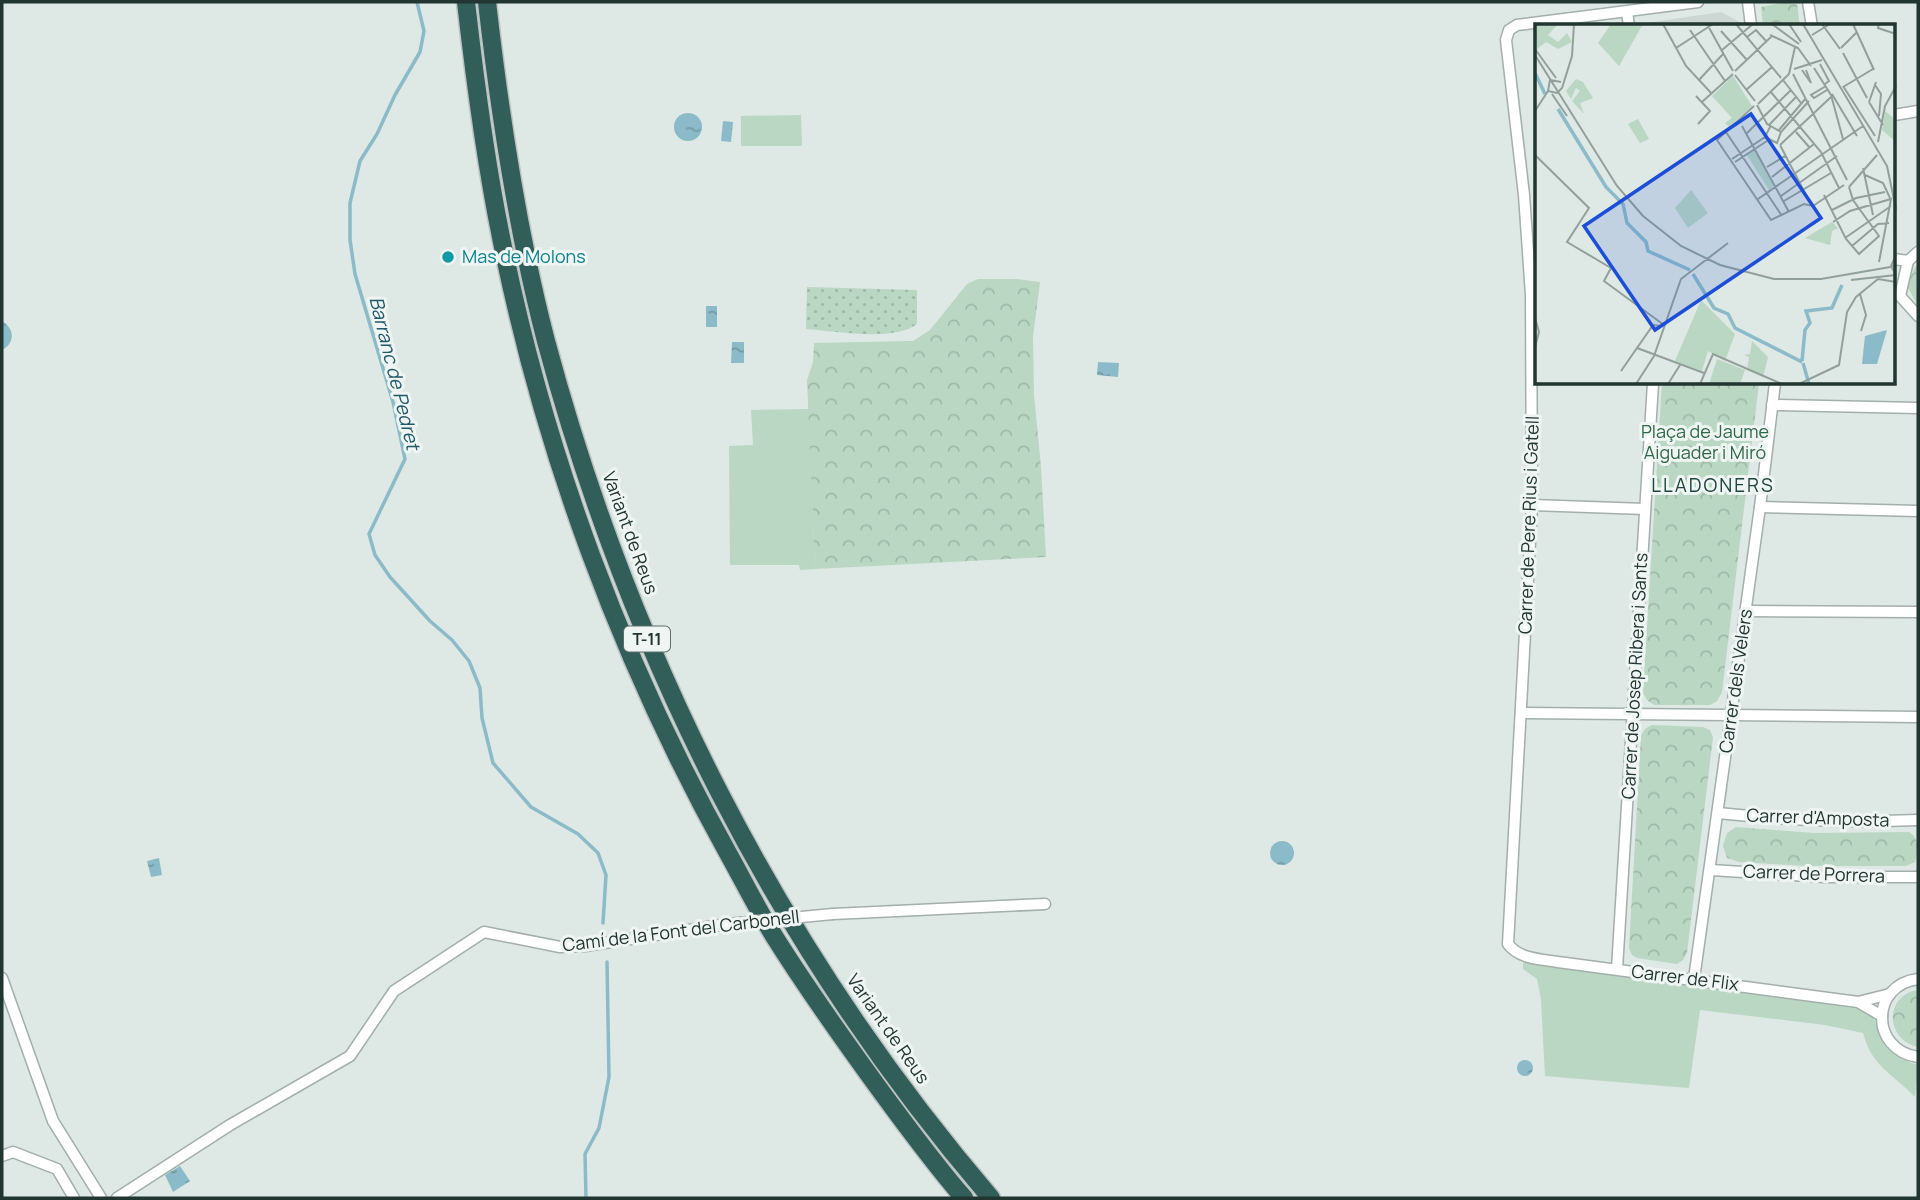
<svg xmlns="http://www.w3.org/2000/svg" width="1920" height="1200" viewBox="0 0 1920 1200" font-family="Manrope,sans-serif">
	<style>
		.built { fill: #ccd7d3 }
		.grass { fill: #b9d7c3 }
		.forest { fill: url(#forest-crowns) }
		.garden { fill: url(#garden-dots) }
		.water { fill: url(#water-ripples) }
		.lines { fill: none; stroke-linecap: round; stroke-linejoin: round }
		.stream { stroke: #8bbbc8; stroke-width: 3.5 }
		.street-casing { stroke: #a2afab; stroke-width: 13 }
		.highway-casing { stroke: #bcc2c1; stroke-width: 21 }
		.street { stroke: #fff; stroke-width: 10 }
		.highway { stroke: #315e58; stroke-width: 18 }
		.street-bridge-casing { stroke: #a2afab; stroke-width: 13; stroke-linecap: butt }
		.street-bridge { stroke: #fff; stroke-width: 10 }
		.culture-dot { fill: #0f9aa8; stroke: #eef5f2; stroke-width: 2.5 }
		.labels { text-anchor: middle; stroke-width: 6; stroke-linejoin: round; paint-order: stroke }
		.shield { fill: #eef5f2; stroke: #5e6f6b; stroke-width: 2 }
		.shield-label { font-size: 16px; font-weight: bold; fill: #213531 }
		.culture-label { font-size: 18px; fill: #0d838f; stroke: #eef5f2; text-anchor: start }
		.park-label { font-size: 18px; fill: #306749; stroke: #eef5f2 }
		.street-label { font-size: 18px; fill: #213531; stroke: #eef5f2 }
		.water-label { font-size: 19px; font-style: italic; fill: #235a6a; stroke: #eef5f2 }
		.neighbourhood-label { font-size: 19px; letter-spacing: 2px; fill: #20453e; stroke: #eef5f2 }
		.inset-river { fill: none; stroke: #8bbbc8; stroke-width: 3.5 }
		.inset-road { fill: none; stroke: #92a09c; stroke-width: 2 }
		.view { fill: #1d4ed8; fill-opacity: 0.15; stroke: #1d4ed8; stroke-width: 3.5 }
		.inset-edge { fill: none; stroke: #213531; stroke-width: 3.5 }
	</style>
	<defs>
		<pattern id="forest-crowns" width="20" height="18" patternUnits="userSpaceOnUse" patternTransform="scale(1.75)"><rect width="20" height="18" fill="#b9d7c3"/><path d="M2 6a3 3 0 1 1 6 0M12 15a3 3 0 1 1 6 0" fill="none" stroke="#9fb9a8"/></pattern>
		<pattern id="garden-dots" width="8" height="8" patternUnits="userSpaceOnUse" patternTransform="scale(1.75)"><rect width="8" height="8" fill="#b9d7c3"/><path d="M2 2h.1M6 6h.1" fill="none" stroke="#9fb9a8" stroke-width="1.8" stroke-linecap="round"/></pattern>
		<pattern id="water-ripples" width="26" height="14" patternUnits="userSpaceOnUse" patternTransform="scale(1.75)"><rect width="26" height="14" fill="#8bbbc8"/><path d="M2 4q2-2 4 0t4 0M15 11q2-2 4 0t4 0" fill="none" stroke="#7199a3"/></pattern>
	</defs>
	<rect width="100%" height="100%" fill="#dee8e4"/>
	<polygon class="built" points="1721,12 1738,21 1739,26 1649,26 1653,22"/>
	<g class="grass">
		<polygon points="801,115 802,146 741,146 741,116"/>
		<polygon points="809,409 815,569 800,570 799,565 730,565 729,446 753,445 751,410"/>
		<path d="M1523,962L1868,1010C1876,1018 1876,1025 1880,1035C1887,1052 1901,1060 1918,1065L1915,1097C1892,1073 1872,1067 1863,1033L1825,1025L1700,1010L1689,1088L1545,1076L1541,999L1537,979L1523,969Z"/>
	</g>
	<g class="forest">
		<polygon points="1786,2 1797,4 1800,26 1763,26 1761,7"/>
		<polygon points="1918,264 1918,306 1907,286 1915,267"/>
		<polygon points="978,279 1016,279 1040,282 1033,337 1034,395 1041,467 1046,557 815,569 807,380 813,362 814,343 913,341 930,330 967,284"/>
		<polygon points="1662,383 1759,383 1722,692 1717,701 1710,705 1654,705 1647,700 1643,693"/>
		<polygon points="1652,725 1703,727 1710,730 1713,737 1687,953 1683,960 1677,964 1637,958 1632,955 1629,948 1641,736 1645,729"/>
		<path d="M1736,827L1814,833L1909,832C1920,839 1918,850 1915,862L1906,866H1808L1739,862L1727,858L1723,846L1727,833Z"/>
		<path d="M1918,990V1047C1885,1040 1884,995 1918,990Z"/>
	</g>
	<path class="garden" d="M807,287L917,290V324C893,342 836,331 806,329Z"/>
	<g class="water">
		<circle cx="688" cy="127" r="14"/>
		<polygon points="723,121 733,122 731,142 721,141"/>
		<rect x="706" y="306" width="11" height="21"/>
		<path d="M2,321C15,329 15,343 2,350Z"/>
		<polygon points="732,342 744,342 744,363 731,363"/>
		<polygon points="1098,362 1119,363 1118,377 1097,375"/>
		<circle cx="1282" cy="853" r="12"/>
		<polygon points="159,858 162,875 151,877 147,861"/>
		<circle cx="1525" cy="1068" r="8"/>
		<polygon points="180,1166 190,1181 173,1192 165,1175"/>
	</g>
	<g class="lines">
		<g class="stream">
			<polyline points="417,2 424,31 420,52 395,95 377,134 360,161 350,203 350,240 355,274 393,402 405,459 369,534 375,555 390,577 430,621 452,640 469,661 480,688 482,718 493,763 531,807 578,834 598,853 606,875 603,923"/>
			<polyline points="586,1198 585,1154 599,1128 609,1077 607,962"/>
		</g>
		<g class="street-casing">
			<g id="street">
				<path d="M1698,2L1517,25L1509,30L1506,40L1524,195L1531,295L1532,505L1508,944C1519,959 1540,959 1558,962L1858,1002L1890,994"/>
				<polyline points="1748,2 1751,26"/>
				<polyline points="1808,2 1812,26"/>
				<polyline points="1627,12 1629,26"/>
				<polyline points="1894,115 1918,111"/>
				<polyline points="1918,252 1908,261 1900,296 1918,316"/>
				<polyline points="1894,259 1908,261"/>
				<polyline points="1772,405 1918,408"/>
				<polyline points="1532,505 1645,509"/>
				<polyline points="1760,507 1918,511"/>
				<polyline points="1746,611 1918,612"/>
				<polyline points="1522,713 1918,717"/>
				<path d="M1718,813C1785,820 1851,823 1918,820"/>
				<polyline points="1711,870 1825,877 1918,877"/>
				<polyline points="833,914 1045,904"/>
				<polyline points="1617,969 1653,383"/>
				<polyline points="2,978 53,1121 101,1198"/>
				<polyline points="1694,979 1760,507 1775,383"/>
				<path d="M1918,979C1870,985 1870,1050 1918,1057"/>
				<polyline points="1858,1002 1882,1016"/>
				<polyline points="2,1156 13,1152 57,1169 74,1198"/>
				<polyline points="117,1198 230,1125 350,1056 394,991 484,932 560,947 585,946 727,924"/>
			</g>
		</g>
		<g class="highway-casing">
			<g id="highway">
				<path d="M466,2C475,81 485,159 501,237C544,453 622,663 729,855C744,882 758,910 774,936C808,990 845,1042 883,1094C909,1129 935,1165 964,1198"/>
				<path d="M487,2C500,116 517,230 546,341C630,655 779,951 991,1198"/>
			</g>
		</g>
		<use href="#street" class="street"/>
		<use href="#highway" class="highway"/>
		<g class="street-bridge-casing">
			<polyline id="street-bridge" points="727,924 833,914"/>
		</g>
		<use href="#street-bridge" class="street-bridge"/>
	</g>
	<circle class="culture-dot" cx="448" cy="257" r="7"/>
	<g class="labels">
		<rect class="shield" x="624" y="626.5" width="46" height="25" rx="5"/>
		<g class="shield-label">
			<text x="647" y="645">T-11</text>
		</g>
		<g class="culture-label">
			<text x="462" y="263">Mas de Molons</text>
		</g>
		<g class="park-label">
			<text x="1705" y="438">Plaça de Jaume<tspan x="1705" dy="21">Aiguader i Miró</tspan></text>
		</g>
		<g class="street-label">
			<text transform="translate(1529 525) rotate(-88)" y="6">Carrer de Pere Rius i Gatell</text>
			<text transform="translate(630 533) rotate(70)" y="6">Variant de Reus</text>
			<text transform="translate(1635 676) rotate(-87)" y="6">Carrer de Josep Ribera i Sants</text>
			<text transform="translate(1736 681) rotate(-82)" y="6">Carrer dels Velers</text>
			<text transform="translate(1818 818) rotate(2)" y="6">Carrer d'Amposta</text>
			<text transform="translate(1814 874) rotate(2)" y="6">Carrer de Porrera</text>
			<text transform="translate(681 931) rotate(-7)" y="6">Camí de la Font del Carbonell</text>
			<text transform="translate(1685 978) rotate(7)" y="6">Carrer de Flix</text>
			<text transform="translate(888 1029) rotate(55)" y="6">Variant de Reus</text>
		</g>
		<g class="water-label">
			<text transform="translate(395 373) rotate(76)" y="7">Barranc de Pedret</text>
		</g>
		<g class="neighbourhood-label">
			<text x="1713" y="492">LLADONERS</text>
		</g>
	</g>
	<g transform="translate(1535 24)">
		<rect width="360" height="360" fill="#dee8e4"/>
		<path d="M76,0H108L84,42L63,19ZM198,52L217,82L194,103L190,99L197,94L177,72ZM350,87L360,95V117L347,106ZM297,198L303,204L297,207L295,221L270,214ZM166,276L200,310L190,337L173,327L167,347L140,337ZM217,317L233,333L228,353L212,346L214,333L209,331L215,330ZM182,335L210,346L205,360H174Z" fill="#b9d7c3"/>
		<path d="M0,0H23L13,11L23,18L32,9L37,18L23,25L11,18L2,25ZM41,55L48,58L58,74L45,79L49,90L37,77L45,67L41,64L36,75L31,67ZM219,124L239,161L234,166L212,131ZM156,166L173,189L153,204L140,184Z" fill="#b9d7c3"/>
		<path d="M103,95L114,115L105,119L93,100Z" fill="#b9d7c3"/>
		<path d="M352,306L342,340H327L330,312Z" fill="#8bbbc8"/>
		<path class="inset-river" d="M0,49L10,70M23,85L71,163L88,180L92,199L111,218L113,227L155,246M158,250L179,284L193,290L200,304L267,338M267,337L270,306L275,299L271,287L297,284L307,261M268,339L274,360"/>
		<path class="inset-road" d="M128,0L151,42L177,70M172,0L198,47M201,0L246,54M237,0L264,20M254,0L266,18M268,0L352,142L361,185M287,0L305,25M318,0L339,46M344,0L343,4L361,10M155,6L190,57M186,7L212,36M235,11L263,24L276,42M277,11L295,0M212,13L221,6L231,17M141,24L178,0M306,24L321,9M0,25L21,54M187,26L218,0M308,29L332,74M0,31L82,162L108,192L146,222L185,241L239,255H286L361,242M285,40L294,57L290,60M279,44L296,71L308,115M259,45L287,36M267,46L276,59L271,46M200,47L237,12M254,50L260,23M258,50L312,156M200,51L220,77M164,56L188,30M248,56L266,79M26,58L15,56L13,67L22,69L27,64L37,32L39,0M340,61L346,70L344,92M291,62L276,71L279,74L292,66M308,62L340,112M308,63L338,45M211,66L237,43M235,67L286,128L304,164M17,70L32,92M297,70L322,112M161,72L175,87L163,100M167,78L198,50M334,78L348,101M334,78L341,58M223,80L254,50M222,81L232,100L246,108L242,119L230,113L235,103M219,82L182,116L236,196L269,180L278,182L309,161M0,87L13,67M234,101L261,73M207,102L254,188M244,106L271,74M191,108L247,192M246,108L274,77M261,108L275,124M212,109L256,66M343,118L350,82L361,62M245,121L296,73M245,121L273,175M0,131L54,184L32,218L76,244L69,257L129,301M197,135L230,113M200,138L232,117M232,143L250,132M328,144L338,191M330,151L348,159L355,174M237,153L279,120M314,163L342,131M289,171L311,215L324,230L344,212L318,176L314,163M246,172L302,132M223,175L328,102M249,177L296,149M297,186L321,174L350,168M298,198L315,187L356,175L344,238M310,214L356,182M317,222L343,200L354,199M361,231L356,242L361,251M316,256L361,251M325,270L331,291L326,307M0,294L4,308L0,323M102,324L169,349M86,347L118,301L126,302M101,360L119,332L146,255L193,219M133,360L145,341M165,360L178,330L247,360M264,360L304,341L312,288L321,273L343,255L361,258"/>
		<path class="view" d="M216,90L286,194L120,306L49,202Z"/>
		<rect width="360" height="360" class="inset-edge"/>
	</g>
	<rect width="1920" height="1200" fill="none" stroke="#213531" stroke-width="7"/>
</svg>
